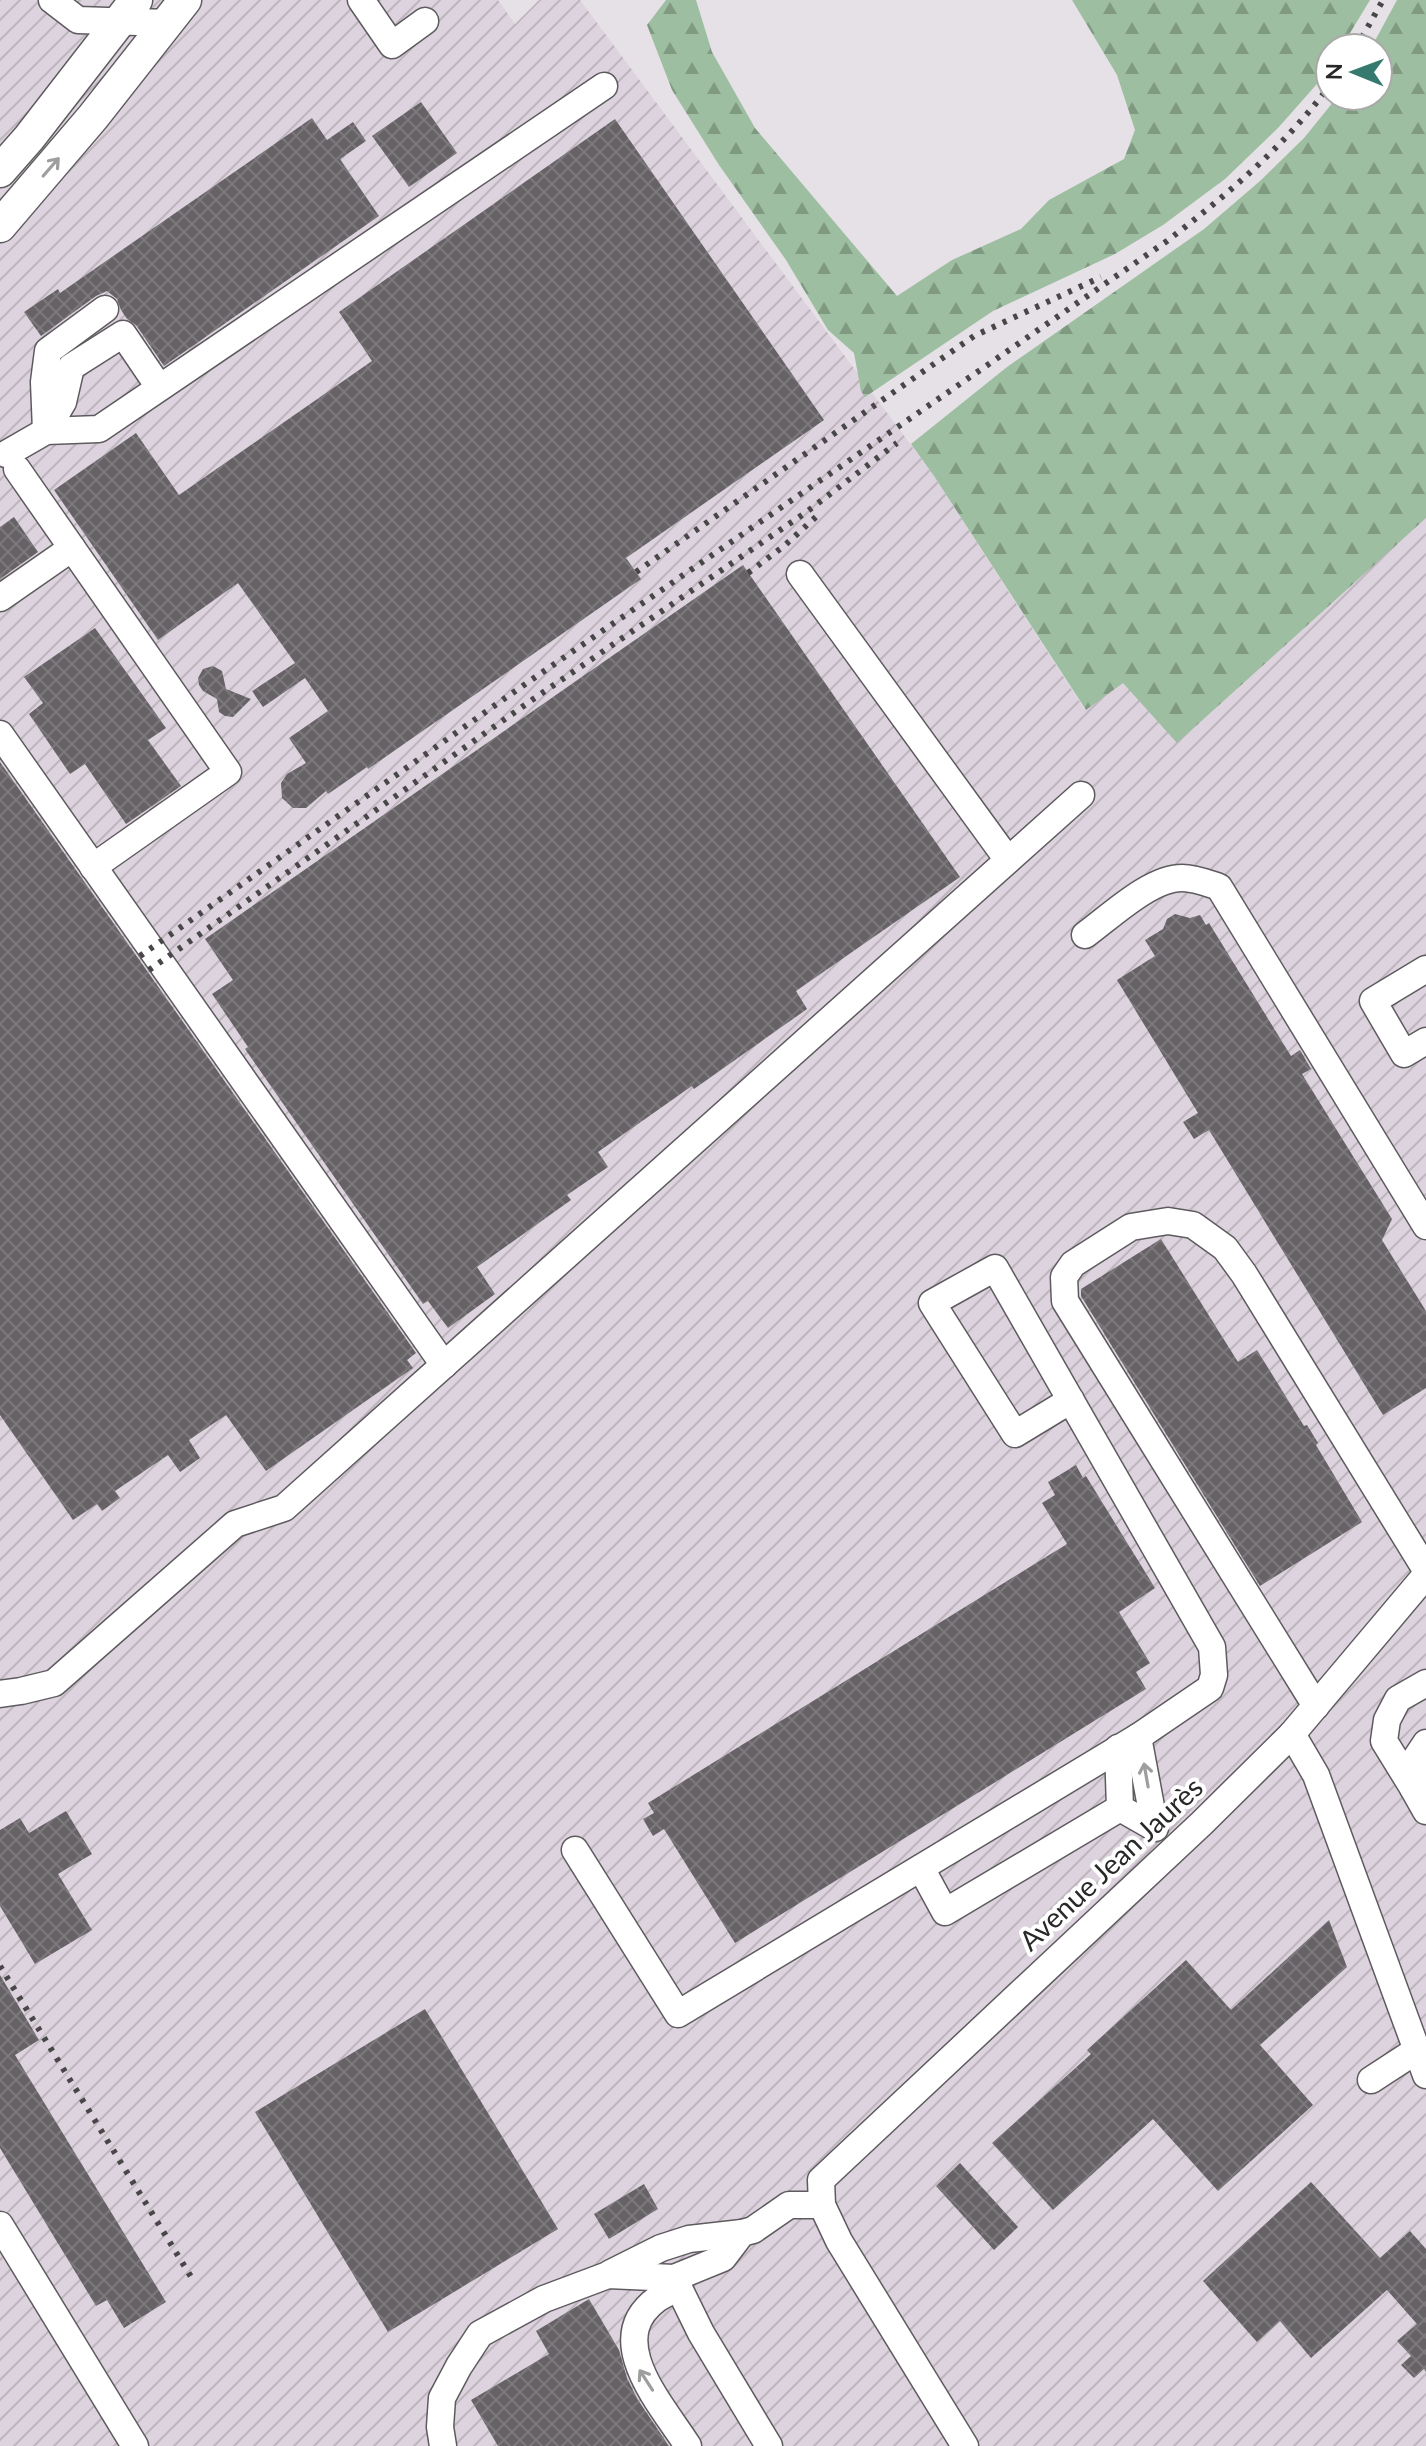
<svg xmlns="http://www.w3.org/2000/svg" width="1426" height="2446" viewBox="0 0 1426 2446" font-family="Lato,sans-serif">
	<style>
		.industrial { fill: url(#industrial-furrows) }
		.forest { fill: url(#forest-firs) }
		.building { fill: url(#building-cross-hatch) }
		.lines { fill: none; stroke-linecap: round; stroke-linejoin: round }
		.minor-casing { stroke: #5e5b5f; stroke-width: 29 }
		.major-casing { stroke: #5e5b5f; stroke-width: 35 }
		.minor { stroke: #fff; stroke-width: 26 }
		.major { stroke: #fff; stroke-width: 32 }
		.rail { stroke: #484748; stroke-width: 6; stroke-dasharray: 4 8; stroke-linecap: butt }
		.oneway { stroke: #9f9e9f }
		.labels { text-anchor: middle; stroke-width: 8; stroke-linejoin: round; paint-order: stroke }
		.street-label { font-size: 28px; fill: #292829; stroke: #fff }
	</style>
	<defs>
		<pattern id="industrial-furrows" width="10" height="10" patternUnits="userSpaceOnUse" patternTransform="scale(2)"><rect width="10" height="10" fill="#ddd3de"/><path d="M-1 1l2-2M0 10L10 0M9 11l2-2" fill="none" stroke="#beb5be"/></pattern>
		<pattern id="forest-firs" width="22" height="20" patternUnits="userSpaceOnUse" patternTransform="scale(2)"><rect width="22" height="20" fill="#9dbea0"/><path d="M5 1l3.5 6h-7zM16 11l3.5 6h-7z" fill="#809a82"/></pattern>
		<pattern id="building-cross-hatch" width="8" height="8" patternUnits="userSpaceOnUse" patternTransform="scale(2)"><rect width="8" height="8" fill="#666266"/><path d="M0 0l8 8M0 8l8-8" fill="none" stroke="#7c797c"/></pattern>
	</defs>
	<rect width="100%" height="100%" fill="#e6e1e6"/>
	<polygon class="industrial" points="0,0 498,0 515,24 539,0 580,0 934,476 1085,710 1426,447 1426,2446 0,2446"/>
	<g class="forest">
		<polygon points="666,0 696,0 712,52 755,128 897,296 952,260 1021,229 1049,200 1124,159 1135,130 1117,75 1072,0 1370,0 1341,48 1330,48 1330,66 1324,76 1278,128 1225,179 1163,225 1115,254 993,311 865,397 861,391 854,353 828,330 786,260 719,165 672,90 647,25"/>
		<polygon points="1397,0 1426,0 1426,518 1177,743 1123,683 1086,710 934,476 911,444 1007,367 1204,229 1260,181 1304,138 1338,96 1378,96 1378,48 1371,48"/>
	</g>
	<g class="building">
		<polygon points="421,102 457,153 409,187 372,136"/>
		<polygon points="312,118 327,140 353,122 366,141 340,159 379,216 164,366 136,325 127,319 121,310 117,299 107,291 96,296 41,336 24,312 58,289 60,293"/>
		<polygon points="615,119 824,420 626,558 641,579 368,769 367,767 328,794 326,791 306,808 293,808 282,798 281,783 287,774 306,763 289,738 328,711 305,678 263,707 252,691 295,663 238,583 158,640 54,490 136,433 179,495 372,361 339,312"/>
		<polygon points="14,517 38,552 0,579 0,527"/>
		<polygon points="743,565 960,877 796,991 807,1009 694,1089 692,1086 598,1152 608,1167 567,1195 571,1200 477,1267 495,1294 448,1328 428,1301 423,1304 245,1049 248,1047 212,994 233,980 205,939"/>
		<polygon points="95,628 166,728 148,740 181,786 126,824 85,764 70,774 29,714 43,703 24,677"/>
		<polygon points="213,666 222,671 226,689 251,699 233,717 225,716 219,712 217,699 203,691 199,685 198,678 203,669"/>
		<polygon points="0,762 416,1353 407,1360 413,1368 266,1471 226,1415 189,1440 200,1458 180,1472 168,1455 115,1491 120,1498 102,1511 97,1504 73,1520 0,1415"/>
		<polygon points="1175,914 1190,918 1200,915 1206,925 1209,923 1291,1056 1300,1050 1311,1069 1302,1074 1392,1219 1382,1240 1426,1311 1426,1388 1383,1415 1209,1130 1194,1139 1183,1122 1198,1113 1117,980 1155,956 1145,940 1163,929 1167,919"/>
		<polygon points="1161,1239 1238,1362 1257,1350 1304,1426 1307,1425 1318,1443 1316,1445 1362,1522 1260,1586 1081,1296 1081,1289"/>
		<polygon points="1076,1465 1083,1478 1086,1476 1155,1588 1119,1612 1150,1663 1136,1672 1146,1689 735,1943 664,1829 653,1836 643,1819 654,1813 648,1803 1067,1544 1042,1503 1055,1495 1048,1482"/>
		<polygon points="66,1811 92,1854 58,1874 92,1930 35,1964 0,1906 0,1830 20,1818 29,1833"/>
		<polygon points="1329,1920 1347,1967 1260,2045 1313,2105 1218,2191 1153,2119 1053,2210 992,2143 1091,2054 1087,2050 1186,1960 1231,2010"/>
		<polygon points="0,1975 39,2040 15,2055 166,2302 124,2328 107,2300 96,2306 0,2148"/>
		<polygon points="425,2009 558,2229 388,2332 255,2112"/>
		<polygon points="960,2163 1018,2227 994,2250 936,2186"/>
		<polygon points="1311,2182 1380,2258 1410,2231 1426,2249 1426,2372 1424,2369 1414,2378 1401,2365 1411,2356 1397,2341 1417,2324 1387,2290 1311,2358 1280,2321 1257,2342 1203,2281"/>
		<polygon points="644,2184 658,2209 609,2239 594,2214"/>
		<polygon points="589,2299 619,2350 627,2378 638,2400 669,2446 498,2446 471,2400 549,2354 536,2331"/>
	</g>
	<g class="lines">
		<g class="minor-casing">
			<g id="minor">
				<polyline points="52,0 78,20 167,23"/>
				<polyline points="361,0 392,45 425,21"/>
				<polyline points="46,431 63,402 71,367 123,334 159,387"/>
				<polyline points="46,431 44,382 48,351 105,309"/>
				<polyline points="6,454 46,431 99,429 604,86"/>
				<polyline points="17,469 228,772 93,867"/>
				<polyline points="800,574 1008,860"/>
				<polyline points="0,598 72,548"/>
				<polyline points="0,734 444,1365"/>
				<path d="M1085,935C1110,917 1150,878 1182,878C1195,878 1207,883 1219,887L1426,1226"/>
				<polyline points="1426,969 1373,1001 1404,1054 1426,1041"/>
				<polyline points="0,1694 21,1691 54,1683 235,1524 284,1508 1081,795"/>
				<polyline points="1316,1706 1065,1301 1064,1277 1073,1264 1131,1227 1168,1221 1193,1225 1225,1248 1244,1274 1426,1570"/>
				<polyline points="1292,1734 1316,1775 1426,2075"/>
				<polyline points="1426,1743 1416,1758 1413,1788 1426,1811"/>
				<polyline points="1413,1788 1384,1741 1387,1720 1398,1699 1426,1683"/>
				<polyline points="1120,1808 1155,1828 1138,1737"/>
				<polyline points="575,1850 678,2014 1138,1737 1210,1688 1214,1675 1212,1647 995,1268 932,1303 1015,1434 1071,1400"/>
				<polyline points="921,1868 945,1912 1120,1808 1118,1748"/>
				<polyline points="1371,2080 1417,2050"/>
				<polyline points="0,2225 135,2446"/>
				<polyline points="611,2273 661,2248 689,2239 742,2233"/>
				<polyline points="674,2278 701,2333 769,2446"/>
				<path d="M679,2287C672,2291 664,2294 657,2299C601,2340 663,2406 688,2446"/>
				<polyline points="443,2446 440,2427 442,2398 459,2366 480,2334 544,2299 608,2275 674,2278 723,2258 742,2233 753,2230 789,2205 822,2205"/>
				<polyline points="965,2446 839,2241 822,2205 821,2180 1202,1823 1292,1734 1426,1575"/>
			</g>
		</g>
		<g class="major-casing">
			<g id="major">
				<polyline points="0,171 29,138 136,0"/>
				<polyline points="0,226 93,117 185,0"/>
			</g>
		</g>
		<use href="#minor" class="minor"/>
		<use href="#major" class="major"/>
		<g class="rail">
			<polyline points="1356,48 1383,0"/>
			<polyline points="636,572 974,336 1101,277"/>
			<polyline points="748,573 784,546 817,516"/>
			<path d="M140,956L511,694L1167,241C1227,195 1285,146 1330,85"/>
			<polyline points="149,970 532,700 805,513 897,443"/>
			<polyline points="0,1966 193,2280"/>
		</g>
	</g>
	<defs><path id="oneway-shaft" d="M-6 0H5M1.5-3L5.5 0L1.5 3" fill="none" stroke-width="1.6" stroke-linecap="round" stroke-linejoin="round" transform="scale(2)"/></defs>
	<g class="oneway">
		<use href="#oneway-shaft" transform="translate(51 167) rotate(-49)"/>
		<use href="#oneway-shaft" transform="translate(1146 1775) rotate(-100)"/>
		<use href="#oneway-shaft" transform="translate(646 2380) rotate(-123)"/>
	</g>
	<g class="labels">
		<g class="street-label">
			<text transform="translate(1111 1864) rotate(-43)" y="10">Avenue Jean Jaurès</text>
		</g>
	</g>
	<g transform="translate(1354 72) rotate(271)"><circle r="38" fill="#ffffff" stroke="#a9a9a9" stroke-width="2"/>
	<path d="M0-6L14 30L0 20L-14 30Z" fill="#367a6f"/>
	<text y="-12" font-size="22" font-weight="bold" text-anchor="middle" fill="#292829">N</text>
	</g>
</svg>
